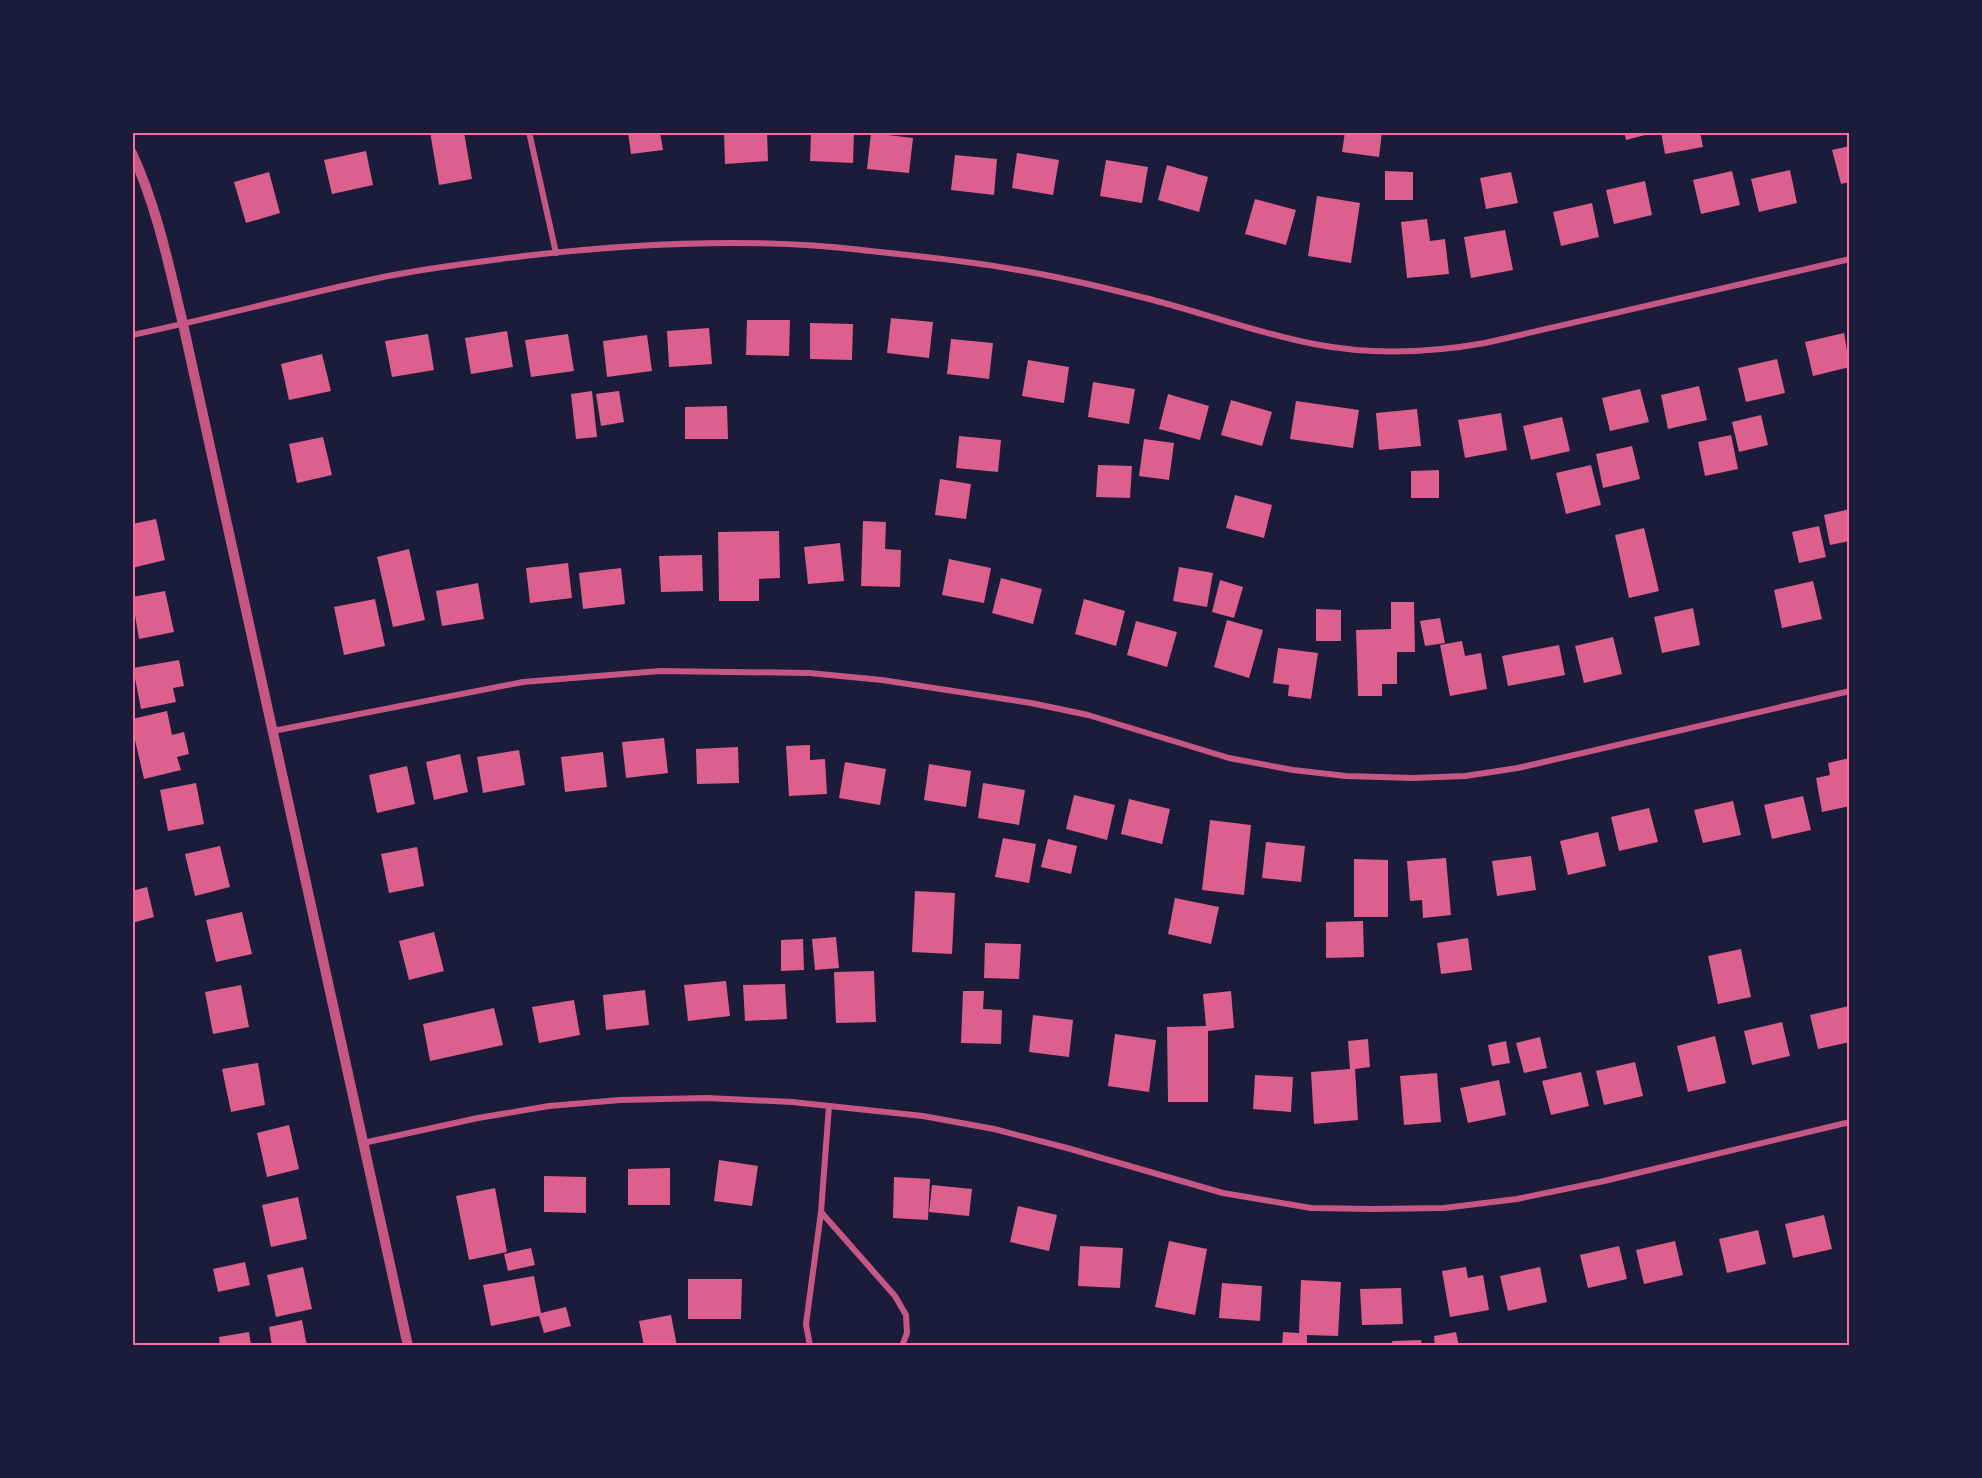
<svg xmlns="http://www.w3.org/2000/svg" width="1982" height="1478" viewBox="0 0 1982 1478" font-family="Montserrat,sans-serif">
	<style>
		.building { fill: #dd5f8e }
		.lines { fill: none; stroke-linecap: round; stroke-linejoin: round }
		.minor { stroke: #c65784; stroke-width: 6 }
		.tertiary { stroke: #c65784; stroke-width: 10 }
		.neatline { fill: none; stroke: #ff6b9d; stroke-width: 2 }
	</style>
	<rect width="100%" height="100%" fill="#1b1b3a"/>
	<g class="building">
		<polygon points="430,132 464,132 472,179 439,185"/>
		<polygon points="628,132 660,132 663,150 631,154"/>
		<polygon points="724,132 767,132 768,161 725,164"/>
		<polygon points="811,132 854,132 853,163 810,161"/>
		<polygon points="1345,132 1382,132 1379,157 1342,152"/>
		<polygon points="1624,132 1653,132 1653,133 1626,140"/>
		<polygon points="1661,132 1700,132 1703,147 1665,154"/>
		<polygon points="871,133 913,138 909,173 867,169"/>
		<polygon points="1850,146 1850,182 1841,184 1832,150"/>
		<polygon points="366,151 373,185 332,194 324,160"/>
		<polygon points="1017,153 1059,160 1053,195 1012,188"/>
		<polygon points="955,155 997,159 994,195 951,190"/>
		<polygon points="1106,160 1148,167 1142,203 1100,196"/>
		<polygon points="1167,165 1208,177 1199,212 1158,200"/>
		<polygon points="1790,170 1797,203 1759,212 1751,179"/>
		<polygon points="1385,171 1413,172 1413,200 1385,200"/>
		<polygon points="1732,171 1740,205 1701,214 1693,180"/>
		<polygon points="269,172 280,213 246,223 234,182"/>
		<polygon points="1511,172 1518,203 1486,209 1480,178"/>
		<polygon points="1645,181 1652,215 1614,224 1606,190"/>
		<polygon points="1317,196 1360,203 1351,263 1308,256"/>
		<polygon points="1255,199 1296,210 1286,245 1245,234"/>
		<polygon points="1592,203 1599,237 1561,246 1553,212"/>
		<polygon points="1427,219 1430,241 1445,239 1449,274 1407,278 1401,222"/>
		<polygon points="1505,230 1513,270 1471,278 1464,237"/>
		<polygon points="891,318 933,322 929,358 887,353"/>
		<polygon points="747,320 790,320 789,356 746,355"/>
		<polygon points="810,323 853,324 852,360 810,359"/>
		<polygon points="709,328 712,364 669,367 667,331"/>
		<polygon points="507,331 513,367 471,374 465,338"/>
		<polygon points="1844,333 1850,367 1813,376 1805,342"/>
		<polygon points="428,334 434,370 392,377 385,341"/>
		<polygon points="568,334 574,371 531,377 525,340"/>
		<polygon points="647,335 652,371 607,377 603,341"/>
		<polygon points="951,339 993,343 989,379 947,374"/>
		<polygon points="322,354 331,391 289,400 281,364"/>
		<polygon points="1777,359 1785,393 1746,402 1738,368"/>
		<polygon points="1028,360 1069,367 1064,403 1022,396"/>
		<polygon points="1093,382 1135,389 1129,424 1088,417"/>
		<polygon points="1699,386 1707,420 1668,429 1661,395"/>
		<polygon points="1640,389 1649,422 1610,431 1602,398"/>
		<polygon points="592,391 597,437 576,439 571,394"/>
		<polygon points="619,391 624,422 601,426 596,394"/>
		<polygon points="1168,394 1209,406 1200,440 1159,429"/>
		<polygon points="1231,400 1272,412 1262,446 1221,435"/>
		<polygon points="1296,401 1359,410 1353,448 1290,439"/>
		<polygon points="727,406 728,439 685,439 685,407"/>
		<polygon points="1417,409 1421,446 1379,450 1376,413"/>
		<polygon points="1501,413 1507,450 1465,458 1458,420"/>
		<polygon points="1761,415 1768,445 1739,452 1732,422"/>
		<polygon points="1562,417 1570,451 1531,460 1523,426"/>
		<polygon points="1731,435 1738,469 1705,476 1698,442"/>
		<polygon points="959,436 1001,440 998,472 956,468"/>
		<polygon points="323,437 332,475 297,483 289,444"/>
		<polygon points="1144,439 1174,443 1169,480 1139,476"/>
		<polygon points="1632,446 1640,479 1603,488 1596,454"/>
		<polygon points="1098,465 1132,466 1130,498 1096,497"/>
		<polygon points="1591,465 1601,505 1566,514 1556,473"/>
		<polygon points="1439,470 1439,498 1411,498 1411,471"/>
		<polygon points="940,479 971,484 966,519 935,515"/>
		<polygon points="1235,495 1272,505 1264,538 1226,528"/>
		<polygon points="1850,509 1850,541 1830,545 1824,515"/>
		<polygon points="156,519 165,560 132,568 132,524"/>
		<polygon points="863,521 886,522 885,549 901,550 900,587 861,586"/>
		<polygon points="1819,526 1826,557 1799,563 1792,532"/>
		<polygon points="1644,528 1659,591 1629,598 1615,535"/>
		<polygon points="779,531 780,578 759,579 759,601 719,601 718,532"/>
		<polygon points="840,543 844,581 808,584 804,547"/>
		<polygon points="409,549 425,620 393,627 377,557"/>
		<polygon points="702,555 703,591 661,592 659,556"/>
		<polygon points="949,559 991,568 984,603 942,595"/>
		<polygon points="568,563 572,598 530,603 526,568"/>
		<polygon points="1179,567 1213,573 1207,607 1173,601"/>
		<polygon points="621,568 625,604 583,609 579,573"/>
		<polygon points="1001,578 1042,589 1033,624 992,613"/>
		<polygon points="1220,580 1243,587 1234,618 1212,612"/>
		<polygon points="1813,581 1822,619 1782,628 1774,590"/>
		<polygon points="478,583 484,619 442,626 436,591"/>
		<polygon points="165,591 174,632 139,639 132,597"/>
		<polygon points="375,599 385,646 344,655 334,607"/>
		<polygon points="1084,599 1125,611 1116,646 1075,634"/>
		<polygon points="1391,602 1414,602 1415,652 1397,652 1397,684 1382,684 1382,696 1358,696 1356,630 1391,629"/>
		<polygon points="1693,608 1700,645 1662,653 1654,617"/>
		<polygon points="1316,609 1341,610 1341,641 1316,641"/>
		<polygon points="1440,618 1445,643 1425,646 1420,621"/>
		<polygon points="1227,620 1263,630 1249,678 1214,667"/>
		<polygon points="1136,621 1177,632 1167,667 1127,655"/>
		<polygon points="1613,637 1622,674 1584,683 1575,646"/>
		<polygon points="1462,641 1465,656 1481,653 1487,689 1450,696 1440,645"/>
		<polygon points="1559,645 1565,675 1508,686 1502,656"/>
		<polygon points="1278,648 1318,653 1311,699 1288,696 1289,685 1273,683"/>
		<polygon points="179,660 184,686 173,688 176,702 141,709 133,668"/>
		<polygon points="167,711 172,735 184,732 189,754 177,757 181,770 144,779 132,727 132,719"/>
		<polygon points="664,738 668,773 626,778 622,742"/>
		<polygon points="810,745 810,760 825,759 827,794 789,796 786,746"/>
		<polygon points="738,747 739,783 697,784 696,749"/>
		<polygon points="519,750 525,785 483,793 477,757"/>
		<polygon points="603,752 607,787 565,792 561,757"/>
		<polygon points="460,754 468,792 434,800 426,762"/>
		<polygon points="1850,758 1850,806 1822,812 1816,778 1830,775 1828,763"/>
		<polygon points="845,762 886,769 880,805 839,798"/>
		<polygon points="929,764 971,771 966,807 924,800"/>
		<polygon points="407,766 415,804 377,813 369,775"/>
		<polygon points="196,783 204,824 168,831 160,790"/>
		<polygon points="983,783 1025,790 1019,825 978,818"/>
		<polygon points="1074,795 1115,805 1107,840 1066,829"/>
		<polygon points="1803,796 1811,830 1772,839 1764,805"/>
		<polygon points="1129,799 1170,809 1162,844 1121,834"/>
		<polygon points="1733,801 1741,835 1703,843 1694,810"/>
		<polygon points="1649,808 1658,842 1619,851 1611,817"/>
		<polygon points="1210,820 1251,825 1244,895 1202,890"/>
		<polygon points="1598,832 1606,866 1568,875 1560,841"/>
		<polygon points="1003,838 1036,844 1029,883 995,877"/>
		<polygon points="1048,839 1077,846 1071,874 1041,867"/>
		<polygon points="1266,842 1305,846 1301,882 1262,878"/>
		<polygon points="220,846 230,887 195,896 185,854"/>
		<polygon points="417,847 424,886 389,893 381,854"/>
		<polygon points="1531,856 1536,890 1497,896 1492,861"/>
		<polygon points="1446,858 1451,915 1423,918 1422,900 1410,901 1407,861"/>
		<polygon points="1354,859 1388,860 1388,917 1354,917"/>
		<polygon points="147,887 154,917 132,923 132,891"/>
		<polygon points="915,891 955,893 952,954 912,952"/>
		<polygon points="1175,898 1219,907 1211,944 1168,934"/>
		<polygon points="242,912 252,954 216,962 206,920"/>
		<polygon points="1363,921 1364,957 1326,958 1326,922"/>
		<polygon points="434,932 444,971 409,980 399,941"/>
		<polygon points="836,937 839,968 815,970 812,939"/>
		<polygon points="1468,938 1472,970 1441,974 1437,943"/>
		<polygon points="803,939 804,970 781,971 781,940"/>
		<polygon points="985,943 1021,944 1019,979 984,978"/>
		<polygon points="1741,949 1751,997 1718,1004 1708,956"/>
		<polygon points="874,971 876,1022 836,1023 834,972"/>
		<polygon points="726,981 730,1016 688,1021 684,985"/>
		<polygon points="785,984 787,1019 745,1021 743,985"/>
		<polygon points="241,985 249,1027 213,1034 205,992"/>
		<polygon points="645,990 649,1025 606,1030 603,995"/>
		<polygon points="963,991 984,991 983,1009 1002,1010 1001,1044 961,1043"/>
		<polygon points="1231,991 1234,1028 1208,1031 1208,1102 1168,1102 1167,1027 1206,1026 1203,994"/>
		<polygon points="574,1000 580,1035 539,1043 532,1007"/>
		<polygon points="1849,1006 1850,1042 1818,1049 1810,1015"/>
		<polygon points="494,1008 503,1045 430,1061 423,1024"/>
		<polygon points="1033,1015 1073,1020 1069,1057 1029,1052"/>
		<polygon points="1782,1022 1790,1056 1752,1065 1744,1031"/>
		<polygon points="1115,1034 1156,1040 1149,1092 1108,1086"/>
		<polygon points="1715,1036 1726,1083 1688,1092 1677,1046"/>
		<polygon points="1540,1037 1547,1068 1524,1073 1516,1043"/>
		<polygon points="1368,1039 1370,1067 1355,1069 1358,1120 1314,1124 1311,1072 1350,1069 1348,1041"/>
		<polygon points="1506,1041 1510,1063 1492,1066 1488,1045"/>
		<polygon points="1635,1062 1643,1096 1604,1105 1596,1071"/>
		<polygon points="258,1063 265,1105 231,1112 222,1069"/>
		<polygon points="1581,1072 1589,1106 1551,1115 1542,1081"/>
		<polygon points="1437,1073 1441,1122 1404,1125 1400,1076"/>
		<polygon points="1255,1075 1293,1077 1291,1112 1253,1109"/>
		<polygon points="1499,1080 1506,1115 1468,1123 1460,1088"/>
		<polygon points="289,1125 299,1169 267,1177 257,1133"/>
		<polygon points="719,1160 758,1166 752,1206 714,1201"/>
		<polygon points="670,1168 670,1205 628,1205 628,1169"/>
		<polygon points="544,1176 586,1177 586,1213 544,1212"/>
		<polygon points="894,1177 930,1179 928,1220 893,1218"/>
		<polygon points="932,1185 972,1189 969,1216 929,1212"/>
		<polygon points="495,1188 507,1252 469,1260 456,1196"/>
		<polygon points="298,1197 307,1239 271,1247 262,1205"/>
		<polygon points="1018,1206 1057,1215 1049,1251 1010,1242"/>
		<polygon points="1824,1215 1832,1249 1793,1258 1785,1224"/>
		<polygon points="1758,1230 1766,1264 1727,1273 1719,1239"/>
		<polygon points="1169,1241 1207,1249 1195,1315 1155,1307"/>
		<polygon points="1675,1241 1683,1275 1644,1284 1636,1250"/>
		<polygon points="1080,1246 1123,1248 1120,1288 1078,1286"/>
		<polygon points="1619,1246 1627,1279 1588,1288 1580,1255"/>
		<polygon points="531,1248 535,1265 508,1271 504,1254"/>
		<polygon points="245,1262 250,1285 218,1292 213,1269"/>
		<polygon points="303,1267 312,1309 276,1317 267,1275"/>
		<polygon points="1466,1267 1468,1278 1483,1275 1489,1310 1450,1317 1442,1271"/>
		<polygon points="1540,1267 1547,1302 1508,1311 1500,1276"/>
		<polygon points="534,1276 541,1313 566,1307 571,1326 544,1333 539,1316 491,1326 483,1285"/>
		<polygon points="688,1279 742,1279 741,1319 688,1319"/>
		<polygon points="1301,1280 1341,1282 1338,1336 1307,1335 1307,1346 1282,1346 1283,1332 1299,1333"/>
		<polygon points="1222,1283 1262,1286 1260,1321 1219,1318"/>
		<polygon points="1401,1288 1403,1324 1362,1325 1360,1289"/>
		<polygon points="671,1315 677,1346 644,1346 639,1321"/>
		<polygon points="302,1320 307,1346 272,1346 269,1327"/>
		<polygon points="249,1332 251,1346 220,1346 219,1337"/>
		<polygon points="1456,1332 1459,1346 1435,1346 1434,1336"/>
		<polygon points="1421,1340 1422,1346 1393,1346 1392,1341"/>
	</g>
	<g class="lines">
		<g class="minor">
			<polyline points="529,132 556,253"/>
			<path d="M132,335C218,317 302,294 388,276C433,267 478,262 524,256C636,243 750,237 862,250C912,256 963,260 1012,269C1055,276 1098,286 1141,297C1199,311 1255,333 1314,344C1370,355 1429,353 1485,343L1850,259"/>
			<polyline points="273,731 523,682 660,671 809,673 882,680 1031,703 1088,715 1229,758 1293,770 1346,776 1413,778 1465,776 1518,768 1850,691"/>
			<polyline points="363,1143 478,1118 549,1106 620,1100 707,1098 792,1102 923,1116 994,1129 1067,1148 1223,1193 1311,1208 1372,1209 1444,1208 1517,1199 1604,1181 1850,1122"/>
			<polyline points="821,1212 829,1106"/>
			<polyline points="810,1346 806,1324 821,1212 895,1296 906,1315 907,1333 902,1346"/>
		</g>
		<path class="tertiary" d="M132,153C157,207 169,266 183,324L408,1346"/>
	</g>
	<rect width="1982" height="1478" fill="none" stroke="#1b1b3a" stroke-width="267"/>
	<rect x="134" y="134" width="1714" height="1210" class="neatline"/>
</svg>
